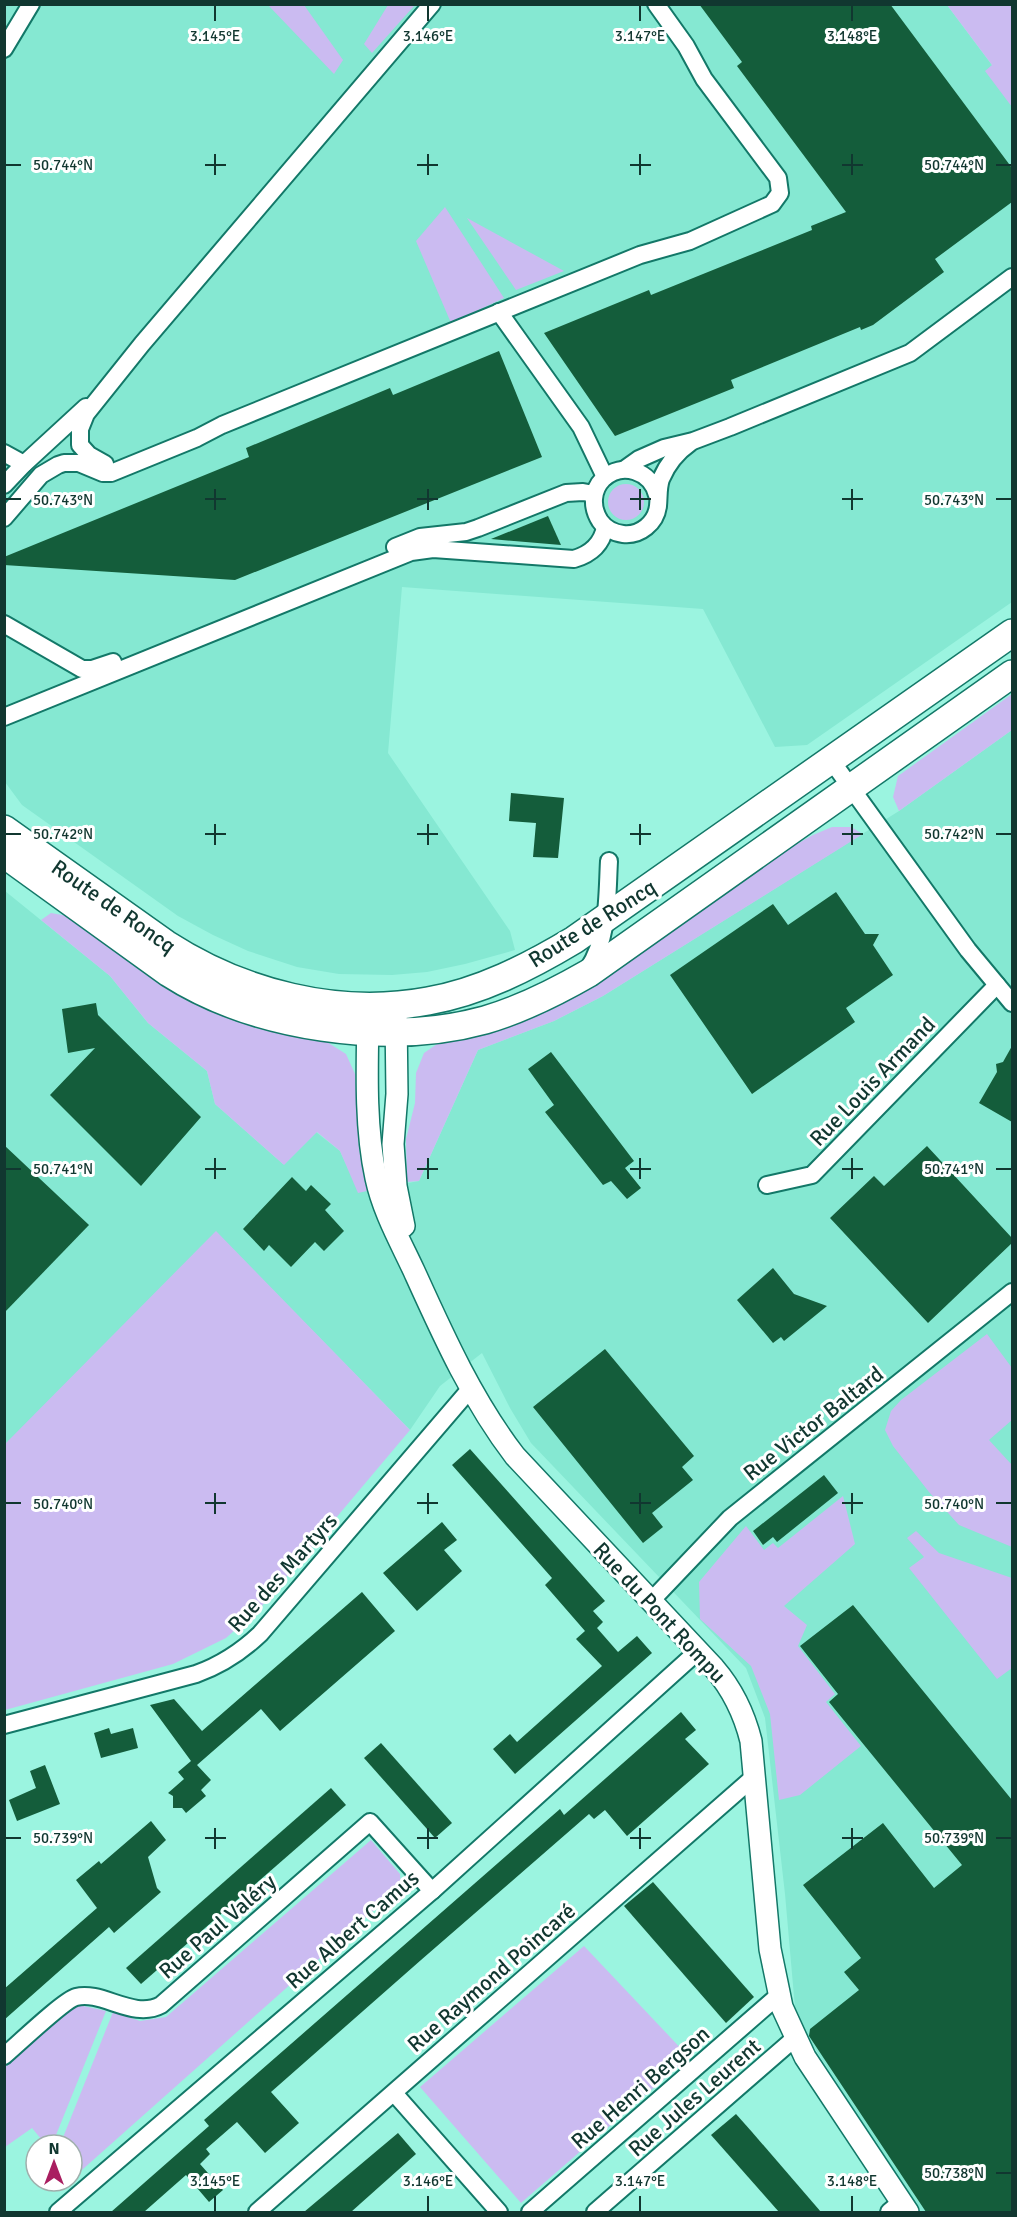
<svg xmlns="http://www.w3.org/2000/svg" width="1017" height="2217" viewBox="0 0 1017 2217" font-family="Signika,sans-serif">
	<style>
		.built { fill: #85e8d2 }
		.green { fill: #cbbbf1 }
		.building { fill: #145d3b }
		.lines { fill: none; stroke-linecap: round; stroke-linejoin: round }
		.minor-casing { stroke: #137868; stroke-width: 20 }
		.tertiary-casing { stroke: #137868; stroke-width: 24 }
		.primary-casing { stroke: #137868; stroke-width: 30 }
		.minor { stroke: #fff; stroke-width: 16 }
		.tertiary { stroke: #fff; stroke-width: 21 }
		.primary { stroke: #fff; stroke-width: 27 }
		.ticks { fill: none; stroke: #113730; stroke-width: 2 }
		.labels { text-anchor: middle; stroke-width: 6; stroke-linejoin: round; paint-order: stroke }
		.street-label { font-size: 22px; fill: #113730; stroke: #fff }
		.ticks-label { font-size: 15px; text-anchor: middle; fill: #113730; stroke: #fff; stroke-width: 6; stroke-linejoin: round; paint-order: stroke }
	</style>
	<rect width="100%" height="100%" fill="#9bf4e0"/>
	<g class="built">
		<polygon points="5,5 947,5 1012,92 1012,602 807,745 775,747 703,609 402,587 388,753 510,931 515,950 465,964 427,972 392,975 339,974 297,967 248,951 213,935 178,916 22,805 5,782"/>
		<polygon points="1012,730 1012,2212 919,2212 796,2019 785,1894 765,1718 746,1668 531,1443 510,1408 482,1353 440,1386 410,1430 216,1232 5,1445 5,891 110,976 148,1023 207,1071 215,1104 283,1164 316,1132 340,1151 359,1192 419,1181 478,1050 554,1021 603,996 899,811"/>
	</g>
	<g class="green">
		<polygon points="268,5 304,5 343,60 334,74"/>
		<polygon points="388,5 415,5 372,53 364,44"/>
		<polygon points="947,5 1012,5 1012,107 985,71 992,65"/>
		<polygon points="445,207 504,298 451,323 416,241"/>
		<polygon points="467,218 564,271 516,290"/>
		<circle cx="626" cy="502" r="18"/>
		<polygon points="1012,694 1012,730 899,811 893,797 898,776"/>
		<polygon points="832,827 851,827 863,834 603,996 554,1021 478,1050 419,1181 407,1182 406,1139 415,1103 416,1073 424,1053 440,1042 813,835"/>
		<polygon points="51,913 68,916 144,973 202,1005 256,1028 327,1042 346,1054 355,1074 359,1149 367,1191 358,1193 340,1151 317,1132 284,1165 215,1104 207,1071 148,1023 110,976 41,920"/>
		<polygon points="216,1231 410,1430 261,1607 226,1638 173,1664 5,1710 5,1444"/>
		<polygon points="987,1334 1012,1368 1012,1420 989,1440 1012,1465 1012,1547 959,1525 929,1492 893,1446 885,1430 891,1411 901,1400"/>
		<polygon points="843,1496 855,1544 784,1606 807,1625 798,1646 835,1694 826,1702 861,1746 800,1795 779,1800 770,1714 751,1666 700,1619 699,1582 746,1526 764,1550 773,1543 778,1548"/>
		<polygon points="916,1531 939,1553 1012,1578 1012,1668 997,1679 909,1568 924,1557 907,1538"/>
		<polygon points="371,1840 400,1874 401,1886 74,2177 72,2175 72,2145 60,2145 113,2012 140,2021 166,2017"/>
		<polygon points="584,1946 689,2057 521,2203 420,2087"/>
		<polygon points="79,2005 106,2011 52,2145 46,2145 32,2128 5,2147 5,2067 69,2011"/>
	</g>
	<g class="building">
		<polygon points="699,4 890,4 1012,168 1012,202 935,259 944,272 873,325 861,330 860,327 731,380 734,388 615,436 544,333 649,290 651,295 812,230 811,226 846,212 737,66 742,62"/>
		<polygon points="499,351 542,457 235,580 4,565 4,557 249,457 246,448 390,388 393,395"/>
		<polygon points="548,516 561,545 491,539"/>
		<polygon points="511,793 564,798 558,858 533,857 536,823 509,821"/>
		<polygon points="836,892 865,934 879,934 873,945 893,975 846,1008 855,1022 752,1094 670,975 773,904 788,925"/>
		<polygon points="96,1003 98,1015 201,1117 141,1186 50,1095 95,1048 68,1053 62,1009"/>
		<polygon points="1012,1046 1012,1122 979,1103 997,1072 996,1064 1003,1062"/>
		<polygon points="551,1052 634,1161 625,1168 641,1188 627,1199 611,1181 603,1185 545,1112 554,1105 528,1069"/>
		<polygon points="4,1145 89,1225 4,1313"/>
		<polygon points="927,1146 1012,1238 1012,1243 928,1323 830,1218 874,1176 884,1186"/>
		<polygon points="292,1177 306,1191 311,1185 331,1204 325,1210 344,1231 324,1251 315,1242 291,1267 269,1245 264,1251 243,1229"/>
		<polygon points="773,1268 794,1294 827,1306 784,1341 781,1337 773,1343 737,1300"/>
		<polygon points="605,1349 694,1456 682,1467 693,1480 652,1513 663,1527 643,1543 533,1407"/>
		<polygon points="470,1449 605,1601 593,1611 603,1622 597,1628 618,1652 637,1636 652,1653 515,1774 493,1749 510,1734 517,1742 602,1666 576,1639 585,1631 545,1585 552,1578 452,1465"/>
		<polygon points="824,1475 838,1493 777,1542 773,1537 763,1545 753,1531"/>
		<polygon points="442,1522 457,1540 444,1550 462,1571 417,1611 383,1573"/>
		<polygon points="362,1592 395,1631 280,1731 261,1709 197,1765 211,1780 201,1790 206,1796 186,1813 182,1808 173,1808 173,1796 168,1793 184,1779 178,1772 191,1761 150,1705 174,1699 202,1731"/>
		<polygon points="853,1605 1012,1800 1012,2212 926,2212 809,2036 810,2029 859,1990 844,1972 861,1958 803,1885 883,1823 934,1888 962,1865 829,1702 838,1694 800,1646"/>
		<polygon points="681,1712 696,1730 685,1739 709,1764 661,1806 627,1836 605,1810 594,1819 589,1814 421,1960 271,2092 299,2123 265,2153 237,2122 206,2149 210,2154 200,2164 223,2190 209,2202 186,2175 144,2212 111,2212 209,2126 204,2120 474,1884 560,1809 564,1815"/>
		<polygon points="109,1728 111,1734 133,1728 138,1748 101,1758 94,1733"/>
		<polygon points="381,1743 452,1823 435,1838 364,1758"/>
		<polygon points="45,1765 60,1804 17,1821 9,1800 36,1788 30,1771"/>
		<polygon points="331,1788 346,1805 141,1984 126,1968"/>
		<polygon points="151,1821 166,1840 148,1857 157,1888 161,1892 114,1933 109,1927 4,2020 4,1989 97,1908 76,1880 99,1861 101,1864"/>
		<polygon points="653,1882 754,1997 726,2023 624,1906"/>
		<polygon points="736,2114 752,2132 821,2212 779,2212 711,2135"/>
		<polygon points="398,2133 416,2154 351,2212 304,2212"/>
	</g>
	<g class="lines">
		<g class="minor-casing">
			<g id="minor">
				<polyline points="4,49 31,4"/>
				<polyline points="499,312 581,427 605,477"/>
				<polyline points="4,453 24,464"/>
				<polyline points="105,464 89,455 80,445 80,429 86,414 142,344 432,4"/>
				<polyline points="625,469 639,459 664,448 693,441 730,427 910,353 1012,277"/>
				<polyline points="4,485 24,464 86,407"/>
				<path d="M657,495C651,471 622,461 603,479C592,490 591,507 600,521C605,528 614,533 623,534C640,536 656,523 658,506C659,496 658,488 661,479C667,465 677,452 690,443"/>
				<polyline points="4,518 41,475 58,465 64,463 79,463 103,473 111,473 197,438 222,425 640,255 690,241 772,204 780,193 778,178 704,79 686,46 656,4"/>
				<polyline points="395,547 420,537 466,532 478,528 566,493 583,492 594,494"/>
				<polyline points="4,624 82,669 92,669 113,662"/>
				<path d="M4,717L411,552L433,549L574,559C591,554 602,544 605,527"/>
				<polyline points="831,760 968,950 1012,1003"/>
				<path d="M588,969C609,937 607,897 609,861"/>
				<polyline points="767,1185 812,1175 997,985"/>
				<polyline points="651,1601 730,1518 1012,1292"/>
				<path d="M4,1725L196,1674C221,1665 241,1652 260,1634L471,1388"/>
				<path d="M4,2056C17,2045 64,2000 76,1997C102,1990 133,2020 161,2005L370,1822L432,1891"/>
				<polyline points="394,2093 499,2212"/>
				<polyline points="58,2212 432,1891 698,1651"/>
				<polyline points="257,2212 755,1776"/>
				<polyline points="530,2212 779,1995"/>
				<polyline points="595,2212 795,2038"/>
				<polyline points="889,2212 901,2202"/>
			</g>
		</g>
		<g class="tertiary-casing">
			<g id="tertiary">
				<polyline points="396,1016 397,1094 393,1144 396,1186 404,1226"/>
				<path d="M368,1018C367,1069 365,1128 376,1178C383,1211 400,1241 414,1271C443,1335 472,1400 515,1456L714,1668C733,1690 744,1713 751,1741L770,1949L782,2007L805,2057L908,2212"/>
			</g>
		</g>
		<g class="primary-casing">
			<g id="primary">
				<path d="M4,829L166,944C242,993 337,1018 428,1001C480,992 529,967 574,940L1012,633"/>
				<path d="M4,854L169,973C255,1028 387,1047 485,1020C523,1009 556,992 589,973L1012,674"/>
			</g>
		</g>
		<use href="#minor" class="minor"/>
		<use href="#tertiary" class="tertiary"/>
		<use href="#primary" class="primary"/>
	</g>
	<path class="ticks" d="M215,6V21M428,6V21M640,6V21M852,6V21M215,154V175M428,154V175M640,154V175M852,154V175M6,165H21M205,165H226M417,165H438M630,165H651M842,165H863M996,165H1011M215,489V510M428,489V510M640,489V510M852,489V510M6,499H21M205,499H226M417,499H438M630,499H651M842,499H863M996,499H1011M215,824V845M428,824V845M640,824V845M852,824V845M6,834H21M205,834H226M417,834H438M630,834H651M842,834H863M996,834H1011M215,1158V1179M428,1158V1179M640,1158V1179M852,1158V1179M6,1169H21M205,1169H226M417,1169H438M630,1169H651M842,1169H863M996,1169H1011M215,1493V1514M428,1493V1514M640,1493V1514M852,1493V1514M6,1503H21M205,1503H226M417,1503H438M630,1503H651M842,1503H863M996,1503H1011M215,1828V1849M428,1828V1849M640,1828V1849M852,1828V1849M6,1838H21M205,1838H226M417,1838H438M630,1838H651M842,1838H863M996,1838H1011M996,2173H1011M215,2196V2211M428,2196V2211M640,2196V2211M852,2196V2211"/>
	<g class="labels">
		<g class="street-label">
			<text transform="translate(114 906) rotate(35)" y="8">Route de Roncq</text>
			<text transform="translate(592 923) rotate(-32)" y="8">Route de Roncq</text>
			<text transform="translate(872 1081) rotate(-46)" y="8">Rue Louis Armand</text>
			<text transform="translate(813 1423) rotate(-38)" y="8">Rue Victor Baltard</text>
			<text transform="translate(282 1572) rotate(-48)" y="8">Rue des Martyrs</text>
			<text transform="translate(660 1612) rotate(47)" y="8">Rue du Pont Rompu</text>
			<text transform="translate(217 1926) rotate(-41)" y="8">Rue Paul Valéry</text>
			<text transform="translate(352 1929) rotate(-41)" y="8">Rue Albert Camus</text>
			<text transform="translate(491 1977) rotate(-41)" y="8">Rue Raymond Poincaré</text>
			<text transform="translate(640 2087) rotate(-41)" y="8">Rue Henri Bergson</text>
			<text transform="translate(694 2097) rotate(-41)" y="8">Rue Jules Leurent</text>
		</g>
	</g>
	<g class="ticks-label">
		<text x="215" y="41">3.145°E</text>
		<text x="428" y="41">3.146°E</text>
		<text x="640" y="41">3.147°E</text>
		<text x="852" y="41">3.148°E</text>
		<text x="63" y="170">50.744°N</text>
		<text x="954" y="170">50.744°N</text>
		<text x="63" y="505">50.743°N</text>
		<text x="954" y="505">50.743°N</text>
		<text x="63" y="839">50.742°N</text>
		<text x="954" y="839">50.742°N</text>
		<text x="63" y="1174">50.741°N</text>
		<text x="954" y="1174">50.741°N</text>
		<text x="63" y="1509">50.740°N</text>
		<text x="954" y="1509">50.740°N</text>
		<text x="63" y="1843">50.739°N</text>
		<text x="954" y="1843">50.739°N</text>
		<text x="954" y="2178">50.738°N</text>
		<text x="215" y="2186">3.145°E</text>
		<text x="428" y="2186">3.146°E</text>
		<text x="640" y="2186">3.147°E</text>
		<text x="852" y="2186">3.148°E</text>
	</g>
	<rect width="1017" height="2217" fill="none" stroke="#113730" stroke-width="12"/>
	<g transform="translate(54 2163)"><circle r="28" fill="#ffffff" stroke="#a0afac" stroke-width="1.5"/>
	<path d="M0-4.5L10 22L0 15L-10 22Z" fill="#a91e60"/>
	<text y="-9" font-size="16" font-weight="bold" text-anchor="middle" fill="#113730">N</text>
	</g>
</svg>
